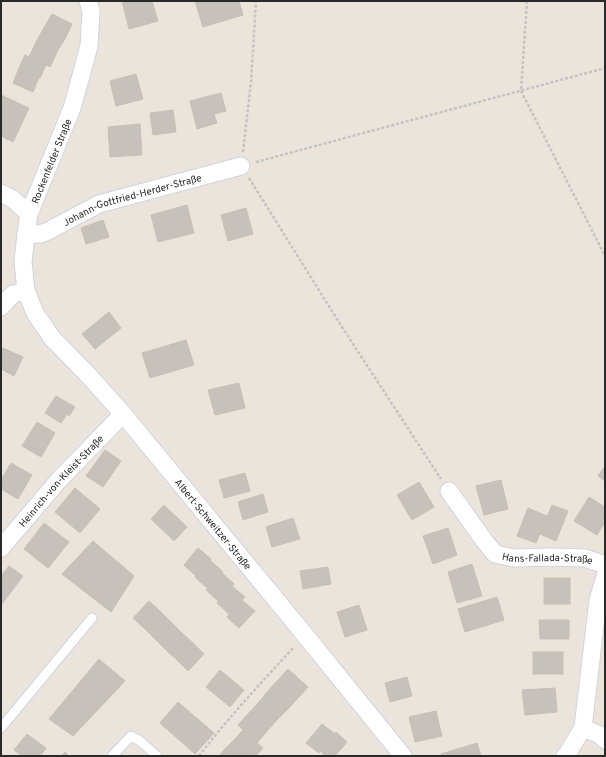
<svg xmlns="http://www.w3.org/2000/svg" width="606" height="757" viewBox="0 0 606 757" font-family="Overpass,sans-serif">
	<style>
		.building { fill: #c6c1ba; stroke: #c6c0b4 }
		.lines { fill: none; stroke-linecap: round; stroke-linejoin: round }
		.service-casing { stroke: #d0d4e2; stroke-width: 11 }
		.minor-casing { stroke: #d0d4e2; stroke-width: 19 }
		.path { stroke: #c3c3c3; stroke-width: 2.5; stroke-dasharray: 3 2; stroke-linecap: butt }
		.service { stroke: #fff; stroke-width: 9 }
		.minor { stroke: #fff; stroke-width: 17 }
		.labels { text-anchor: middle; stroke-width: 3; stroke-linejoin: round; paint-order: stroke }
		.street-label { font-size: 10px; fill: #292929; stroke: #fff }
	</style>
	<rect width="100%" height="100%" fill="#ebe4db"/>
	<g class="building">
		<polygon points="122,1 152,1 158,21 129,29"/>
		<polygon points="195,1 239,1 243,15 203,27"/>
		<polygon points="52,14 72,24 66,37 45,26"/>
		<polygon points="45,26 66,37 58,50 37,40"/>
		<polygon points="37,40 58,50 50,67 29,57"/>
		<polygon points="25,55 46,65 40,78 19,68"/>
		<polygon points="19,68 39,77 33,92 13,83"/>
		<polygon points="136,74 143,99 116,106 110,81"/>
		<polygon points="221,93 226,111 214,114 217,123 197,129 190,101"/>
		<polygon points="1,95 29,108 13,142 1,136"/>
		<polygon points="173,110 176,132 153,135 150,113"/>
		<polygon points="140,124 142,155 110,157 108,127"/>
		<polygon points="187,205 194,233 158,242 151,215"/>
		<polygon points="246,208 253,234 228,241 221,215"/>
		<polygon points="103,220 109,237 86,244 81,228"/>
		<polygon points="109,312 121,328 95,349 82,334"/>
		<polygon points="186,340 194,365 150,378 142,353"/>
		<polygon points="3,348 23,357 14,376 1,369 1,351"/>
		<polygon points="239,383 245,408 215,415 208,390"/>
		<polygon points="56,396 75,407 69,416 67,414 61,423 45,413"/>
		<polygon points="37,422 55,433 41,457 22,446"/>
		<polygon points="105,450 121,461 103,487 86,476"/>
		<polygon points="11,463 32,475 18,499 1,489 1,480"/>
		<polygon points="605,466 605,481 598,476"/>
		<polygon points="245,473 250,491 224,498 219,480"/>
		<polygon points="501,480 508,509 484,515 476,486"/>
		<polygon points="419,482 434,507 412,520 397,495"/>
		<polygon points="75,488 100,509 80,533 55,512"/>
		<polygon points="263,494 268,512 243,520 238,502"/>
		<polygon points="589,497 605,507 605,522 597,535 574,521"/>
		<polygon points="164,505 187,527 174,541 151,519"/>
		<polygon points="552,505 568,511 556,541 540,534"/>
		<polygon points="528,508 547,516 536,543 517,536"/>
		<polygon points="293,518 300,539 272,547 266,527"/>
		<polygon points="44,523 69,542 48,568 24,549"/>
		<polygon points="448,528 457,555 433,564 423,536"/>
		<polygon points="93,541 134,576 111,612 62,574"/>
		<polygon points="198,548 211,559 196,576 184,565"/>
		<polygon points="210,560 223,572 207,588 195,577"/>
		<polygon points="472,564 482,596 457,603 448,572"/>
		<polygon points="9,566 23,576 2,604 1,603 1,576"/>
		<polygon points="328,567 331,584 303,589 300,571"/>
		<polygon points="222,573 234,584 218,601 206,590"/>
		<rect x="544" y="578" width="26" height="26"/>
		<polygon points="232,586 245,597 229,614 217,603"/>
		<polygon points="497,597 504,620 465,632 458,609"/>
		<polygon points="242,600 255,611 239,628 227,617"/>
		<polygon points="149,601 161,612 145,629 133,618"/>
		<polygon points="359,605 367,630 345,637 337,612"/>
		<polygon points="161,612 172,623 156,640 145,629"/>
		<polygon points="539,620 569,620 569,639 540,639"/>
		<polygon points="172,623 182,633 166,650 156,640"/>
		<polygon points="182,633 193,643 177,660 166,650"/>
		<polygon points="193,643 204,654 188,671 177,660"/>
		<rect x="533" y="652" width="30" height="22"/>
		<polygon points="99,659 125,681 73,736 49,719"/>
		<polygon points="288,669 308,687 288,709 268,691"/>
		<polygon points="220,670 232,680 218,697 206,687"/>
		<polygon points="407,677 412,696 390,702 385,683"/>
		<polygon points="232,680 244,690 230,707 218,697"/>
		<polygon points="555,688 557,712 525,715 522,690"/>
		<polygon points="268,691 288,709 278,719 259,702"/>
		<polygon points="178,702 214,733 195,754 160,723"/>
		<polygon points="259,702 278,719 267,731 248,714"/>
		<polygon points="436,711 442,736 415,742 409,717"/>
		<polygon points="248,714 267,731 257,743 238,725"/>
		<polygon points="322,724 335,734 319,753 306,743"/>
		<polygon points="243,730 263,748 256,756 253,756 235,739"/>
		<polygon points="336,732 347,742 335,756 326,756 320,751"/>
		<polygon points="27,734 46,748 40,756 22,756 14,750"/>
		<polygon points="235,739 253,756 230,756 224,750"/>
		<polygon points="477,743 481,756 442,756 441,754"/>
		<polygon points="224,750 230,756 219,756"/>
		<polygon points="65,752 69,756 61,756"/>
	</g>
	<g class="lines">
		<g class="service-casing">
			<g id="service">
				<polyline points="1,728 92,618"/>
				<polyline points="112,756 131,736 140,741 157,756"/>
			</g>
		</g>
		<g class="minor-casing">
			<g id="minor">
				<path id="s1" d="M88,1L91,11L89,46L82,72L72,108L29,214L26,234L23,262L26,291L35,313L52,338L90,377L123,414L305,635L403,756"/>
				<polyline points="1,193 14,200 29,214"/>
				<path id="s2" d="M26,234H40L48,231L99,204L241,166"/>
				<polyline points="1,307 13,294 26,291"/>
				<path id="s3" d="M449,491L483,539L495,554L514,558L552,557L585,558L605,565"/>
				<path id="s4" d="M1,548L58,481L123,414"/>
				<polyline points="583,728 600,735 605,740"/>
				<polyline points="565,756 567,754 583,728 598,600 605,577"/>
			</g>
		</g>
		<g class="path">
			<polyline points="527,1 521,91 605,256"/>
			<polyline points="243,152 251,82 256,1"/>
			<polyline points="256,162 605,68"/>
			<polyline points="249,178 340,324 441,479"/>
			<path d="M199,756C228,718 261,683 294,647"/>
		</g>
		<use href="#service" class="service"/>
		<use href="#minor" class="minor"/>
	</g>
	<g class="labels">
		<g class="street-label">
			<text transform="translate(51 161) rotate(-68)" y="4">Rockenfelder Straße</text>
			<text dy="4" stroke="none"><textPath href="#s2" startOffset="113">Johann-Gottfried-Herder-Straße</textPath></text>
			<text dy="4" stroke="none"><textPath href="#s4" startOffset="90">Heinrich-von-Kleist-Straße</textPath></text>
			<text dy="4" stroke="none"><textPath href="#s1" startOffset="602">Albert-Schweitzer-Straße</textPath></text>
			<text dy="4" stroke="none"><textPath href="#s3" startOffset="131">Hans-Fallada-Straße</textPath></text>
		</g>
	</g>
	<rect width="606" height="757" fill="none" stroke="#292929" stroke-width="4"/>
</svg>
